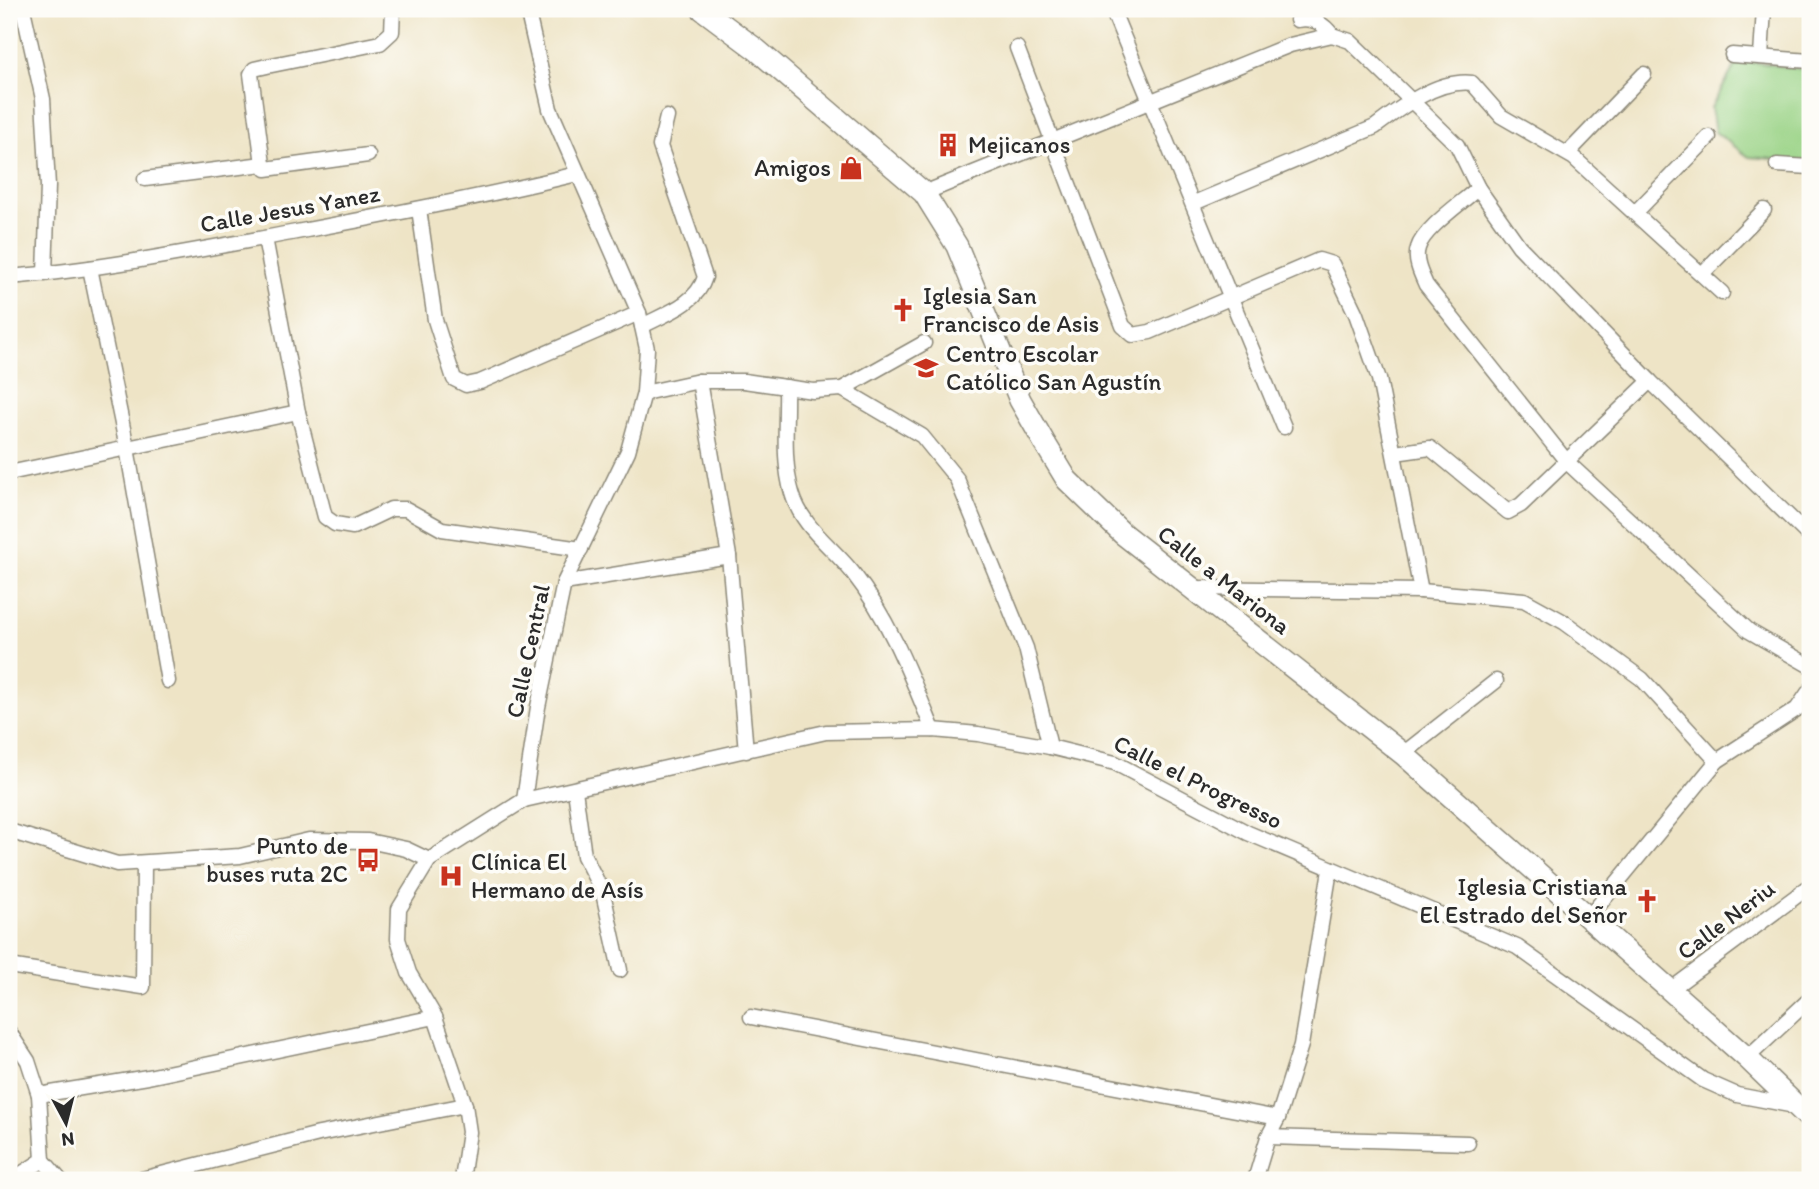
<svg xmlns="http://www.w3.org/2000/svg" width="1819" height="1189" viewBox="0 0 1819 1189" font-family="Itim,sans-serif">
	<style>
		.green { fill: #9ad386; stroke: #627f58; stroke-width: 2 }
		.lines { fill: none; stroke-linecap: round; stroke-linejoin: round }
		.street-casing { stroke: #8c8878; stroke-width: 17 }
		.secondary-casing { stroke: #8c8878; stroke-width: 24 }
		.street { stroke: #fff; stroke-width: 14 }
		.secondary { stroke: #fff; stroke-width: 21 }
		.labels { text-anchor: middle; stroke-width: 7; stroke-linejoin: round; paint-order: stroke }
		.poi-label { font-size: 24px; fill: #2b2b2b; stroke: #fdfcf7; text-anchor: start }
		.street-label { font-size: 24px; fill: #2b2b2b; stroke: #fdfcf7 }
	</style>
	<rect width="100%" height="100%" fill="#fdfcf7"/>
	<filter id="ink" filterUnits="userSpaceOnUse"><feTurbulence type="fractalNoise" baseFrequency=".0143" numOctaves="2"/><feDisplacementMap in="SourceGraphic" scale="14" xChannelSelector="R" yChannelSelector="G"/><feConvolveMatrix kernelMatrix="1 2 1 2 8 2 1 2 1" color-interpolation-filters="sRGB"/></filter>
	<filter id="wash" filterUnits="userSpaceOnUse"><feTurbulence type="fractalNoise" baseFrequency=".00686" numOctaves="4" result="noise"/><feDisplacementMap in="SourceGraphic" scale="28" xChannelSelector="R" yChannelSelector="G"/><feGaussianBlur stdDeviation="1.57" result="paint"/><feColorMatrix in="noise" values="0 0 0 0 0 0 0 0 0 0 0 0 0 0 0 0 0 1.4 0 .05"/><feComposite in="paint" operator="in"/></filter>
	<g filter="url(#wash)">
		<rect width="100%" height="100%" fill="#eee4c6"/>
		<polygon class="green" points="1738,60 1810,70 1810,162 1749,157 1715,132 1711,108"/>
	</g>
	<g filter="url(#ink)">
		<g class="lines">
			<g class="street-casing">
				<g id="street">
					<polyline points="23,9 43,99 48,186 45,274"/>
					<polyline points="1112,9 1284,427"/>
					<path d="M1297,20C1313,17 1323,23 1332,35"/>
					<polyline points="1017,48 1123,326 1133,335 1150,332 1319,260 1332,264 1356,314 1379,379 1421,591"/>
					<polyline points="1732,55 1810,61"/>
					<polyline points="1761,56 1764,9"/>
					<polyline points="1568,153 1644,74"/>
					<polyline points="368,155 266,169 263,164 251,74 254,69 267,66 380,43 392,32 393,9"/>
					<polyline points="1777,165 1810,167"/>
					<polyline points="145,179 263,164"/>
					<path d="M1478,188C1463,202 1423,229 1418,248C1414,260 1421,274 1426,285L1567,462L1749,631L1810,666"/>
					<polyline points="924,193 1290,45 1332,35 1350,41 1457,145 1478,188 1519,246 1650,381 1810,537"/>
					<path d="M1194,203L1375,127C1401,107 1438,79 1472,83L1501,116L1574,158L1722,293"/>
					<polyline points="419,209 435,320 454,379 466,385 480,382 639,313"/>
					<polyline points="1635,213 1709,137"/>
					<polyline points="265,238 298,412 325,517 335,524 353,527 391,509 406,509 442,529 581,549"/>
					<polyline points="90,268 127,448 168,681"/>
					<polyline points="1702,274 1764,210"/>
					<path d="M9,277C104,269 198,250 291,233C387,215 482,197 577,174"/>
					<path d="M642,326C665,314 697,304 705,277L660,146L667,117"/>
					<path d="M786,387C787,421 782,460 792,493C802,528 832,546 853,573C890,620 911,676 933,730"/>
					<polyline points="842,389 922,436 957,479 1026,648 1050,747"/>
					<polyline points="644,393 699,381 744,381 813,391 842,389 924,343"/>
					<polyline points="1395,453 1430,448 1508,512 1521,505 1650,381"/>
					<polyline points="9,473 298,412"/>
					<polyline points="729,556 746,751"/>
					<polyline points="564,583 729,556 699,381"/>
					<polyline points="1193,588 1421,591 1524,600 1564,622 1642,679 1717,761"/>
					<polyline points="1403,754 1496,681"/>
					<polyline points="575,790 584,856 603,893 620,970"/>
					<polyline points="524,800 826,732 933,730 978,734 1050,747 1115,763 1248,833 1517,947 1703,1080 1737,1095 1795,1106"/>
					<polyline points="9,831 117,864 240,856 309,840 368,841 406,849 429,860"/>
					<polyline points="1589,917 1717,761 1797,709 1810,690"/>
					<polyline points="9,966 143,987 144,863"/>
					<polyline points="1670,990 1810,886"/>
					<polyline points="751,1017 1278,1118 1301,1045 1330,870"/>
					<polyline points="9,1032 28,1061 39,1095 43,1160 60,1180"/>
					<polyline points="1747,1058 1810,999"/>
					<polyline points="39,1095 148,1077 435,1017"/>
					<polyline points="1278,1118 1268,1137 1468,1143"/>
					<polyline points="12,1180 43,1160"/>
					<polyline points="138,1180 319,1134 465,1105"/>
					<polyline points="462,1180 469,1132 465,1105 435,1017 409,973 398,939 399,909 429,860 524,800 538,707 564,583 628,451 644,393 647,349 639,313 550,109 527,9"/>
					<polyline points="1255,1180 1268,1137"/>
				</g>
			</g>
			<g class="secondary-casing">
				<polyline id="secondary" points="702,9 757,50 924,193 957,246 1020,400 1044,442 1067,480 1123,534 1403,754 1747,1058 1810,1119"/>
			</g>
			<use href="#street" class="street"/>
			<use href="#secondary" class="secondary"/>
		</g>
	</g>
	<defs>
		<g id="building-bare" transform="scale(1.89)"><path d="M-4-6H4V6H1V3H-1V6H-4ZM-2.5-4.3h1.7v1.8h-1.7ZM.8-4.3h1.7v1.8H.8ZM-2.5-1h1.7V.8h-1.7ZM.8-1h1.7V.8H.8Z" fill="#c8321e" stroke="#fdfcf7" stroke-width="2.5" paint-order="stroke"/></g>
		<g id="shop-bare" transform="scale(1.89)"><path d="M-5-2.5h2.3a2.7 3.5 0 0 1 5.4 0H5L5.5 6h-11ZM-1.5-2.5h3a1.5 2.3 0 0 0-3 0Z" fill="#c8321e" stroke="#fdfcf7" stroke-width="2.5" paint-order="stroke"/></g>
		<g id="church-bare" transform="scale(1.89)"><path d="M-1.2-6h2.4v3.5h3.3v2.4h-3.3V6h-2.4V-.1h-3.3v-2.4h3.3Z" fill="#c8321e" stroke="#fdfcf7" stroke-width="2.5" paint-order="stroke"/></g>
		<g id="school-bare" transform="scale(1.89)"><path d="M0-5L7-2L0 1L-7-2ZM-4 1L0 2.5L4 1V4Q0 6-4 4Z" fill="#c8321e" stroke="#fdfcf7" stroke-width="2.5" paint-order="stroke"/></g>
		<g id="bus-bare" transform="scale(1.89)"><path d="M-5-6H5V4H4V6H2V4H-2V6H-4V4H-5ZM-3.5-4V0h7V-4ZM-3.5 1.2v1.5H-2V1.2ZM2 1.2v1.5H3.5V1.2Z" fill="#c8321e" stroke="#fdfcf7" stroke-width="2.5" paint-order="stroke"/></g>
		<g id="hospital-bare" transform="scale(1.89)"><path d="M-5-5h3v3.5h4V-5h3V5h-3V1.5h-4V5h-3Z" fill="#c8321e" stroke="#fdfcf7" stroke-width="2.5" paint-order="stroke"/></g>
	</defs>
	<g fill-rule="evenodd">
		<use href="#building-bare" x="948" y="145"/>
		<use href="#shop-bare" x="851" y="168"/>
		<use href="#church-bare" x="903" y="310"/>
		<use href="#school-bare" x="926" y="368"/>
		<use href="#bus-bare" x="368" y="860"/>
		<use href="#hospital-bare" x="451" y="876"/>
		<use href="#church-bare" x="1647" y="901"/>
	</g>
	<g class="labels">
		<g class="poi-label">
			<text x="968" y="153">Mejicanos</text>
			<text x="831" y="176" text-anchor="end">Amigos</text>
			<text x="923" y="304">Iglesia San<tspan x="923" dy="28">Francisco de Asis</tspan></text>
			<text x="946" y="362">Centro Escolar<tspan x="946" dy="28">Católico San Agustín</tspan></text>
			<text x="348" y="854" text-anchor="end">Punto de<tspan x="348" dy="28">buses ruta 2C</tspan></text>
			<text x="471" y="870">Clínica El<tspan x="471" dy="28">Hermano de Asís</tspan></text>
			<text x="1627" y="895" text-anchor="end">Iglesia Cristiana<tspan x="1627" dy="28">El Estrado del Señor</tspan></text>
		</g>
		<g class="street-label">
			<text transform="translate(290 209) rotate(-10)" y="8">Calle Jesus Yanez</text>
			<text transform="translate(1224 580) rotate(38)" y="8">Calle a Mariona</text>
			<text transform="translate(528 651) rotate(-78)" y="8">Calle Central</text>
			<text transform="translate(1198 782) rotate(26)" y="8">Calle el Progresso</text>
			<text transform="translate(1726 920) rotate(-37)" y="8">Calle Neriu</text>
		</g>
	</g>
	<rect width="1819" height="1189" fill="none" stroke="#fdfcf7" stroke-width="35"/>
	<g transform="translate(66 1123) rotate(173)" stroke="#fdfcf7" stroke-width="5" paint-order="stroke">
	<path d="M0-5L12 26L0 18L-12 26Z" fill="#2b2b2b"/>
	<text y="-10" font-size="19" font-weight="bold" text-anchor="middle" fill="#2b2b2b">N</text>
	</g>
</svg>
